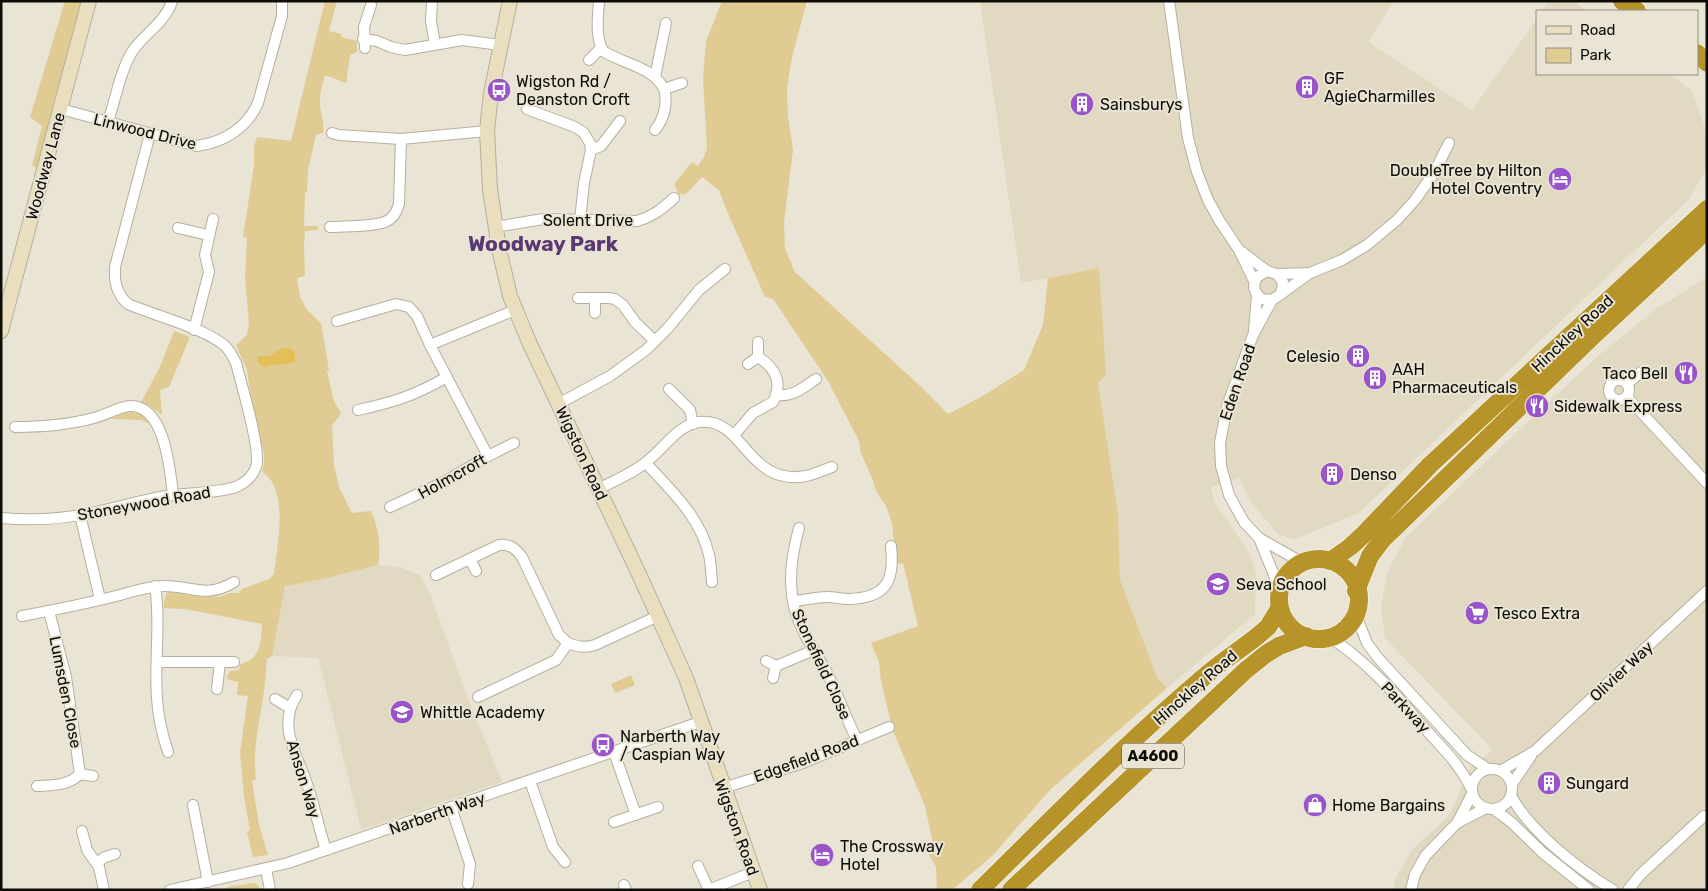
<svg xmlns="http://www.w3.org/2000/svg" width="1708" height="891" viewBox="0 0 1708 891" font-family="Rubik,sans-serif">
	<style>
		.built { fill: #e1d9c2 }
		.green { fill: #e0cb93 }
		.water { fill: #e3bf5a }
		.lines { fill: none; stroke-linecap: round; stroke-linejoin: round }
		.street-casing { stroke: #b5afa0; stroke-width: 12 }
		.secondary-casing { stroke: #b5afa0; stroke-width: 16 }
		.highway-casing { stroke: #fff; stroke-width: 19 }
		.street { stroke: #fff; stroke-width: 10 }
		.secondary { stroke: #e9dfbf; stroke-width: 14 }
		.highway { stroke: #b7942a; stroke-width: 18 }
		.labels { text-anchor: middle; stroke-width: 4; stroke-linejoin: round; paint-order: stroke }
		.shield { fill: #e9e4d4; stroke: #504d44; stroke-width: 1 }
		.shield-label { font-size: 15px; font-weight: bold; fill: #0e0c07 }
		.poi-label { font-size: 16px; fill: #0e0c07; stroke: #e9e4d4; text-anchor: start }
		.street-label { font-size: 16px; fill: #0e0c07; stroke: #e9e4d4 }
		.district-label { font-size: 21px; font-weight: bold; fill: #5a3872; stroke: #e9e4d4 }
	</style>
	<rect width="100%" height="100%" fill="#e9e4d4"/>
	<g class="built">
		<polygon points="980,1 1394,1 1368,42 1472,110 1537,19 1537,74 1670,74 1692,91 1707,133 1706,169 1690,198 1360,512 1294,540 1278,534 1249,500 1240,478 1211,487 1215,503 1249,552 1256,573 1255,614 1167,688 1157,677 1120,580 1118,513 1098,383 1099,268 1021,283"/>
		<polygon points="1549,1 1574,1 1587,11 1542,11"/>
		<polygon points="1707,277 1707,890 1394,890 1395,879 1412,850 1447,817 1453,808 1470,767 1493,750 1385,638 1381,606 1388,571 1406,537 1599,355 1656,309"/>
		<polygon points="378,565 400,567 420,575 430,594 467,696 502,782 361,830 318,658 272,656 285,586 319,580"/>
	</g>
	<g class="green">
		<polygon points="65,1 83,1 39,168 32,166 42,126 30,117"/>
		<path d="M325,1H337L329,31L341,34V37L357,41V52L350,55L346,83L325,75C323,83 320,92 320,100C319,111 325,122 323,133L316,135L308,170L307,190L305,194L304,226H318L317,230L305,231L304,243L305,276L297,278L300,297L307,310L321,323L329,370L327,371L334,401L341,413L332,426L334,465L339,487L352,513L371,511C379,529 381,546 378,565L319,580L285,586L272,656L267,659C266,672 265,685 263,698C259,725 252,752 256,780L252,781L259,825L268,855L253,857L247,832L250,830L244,797L240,752L248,696L237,695L238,682L226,679L230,671L239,670L240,664C261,660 261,641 262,624L185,609L164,608V601L167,592L219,597L230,593H239L242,589L269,579L274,574C277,548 286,507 272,482C270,478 265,474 262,471L264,464V454L250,392L247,370L236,345L247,335L249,323L245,278L247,238L243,237L254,165V147L257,137L291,141Z"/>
		<polygon points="722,1 807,1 792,57 787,88 788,116 793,150 784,222 785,249 795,272 917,383 948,414 981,397 1024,370 1043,325 1048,278 1099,268 1106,375 1098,383 1118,513 1120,580 1157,677 1167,688 1051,789 993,855 952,890 937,890 936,867 927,851 933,844 925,806 893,731 881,681 879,662 871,643 918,626 903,563 896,564 892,523 886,506 877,493 871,476 861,453 859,441 828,381 773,299 765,297 727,211 719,190 702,177 686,194 679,195 674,184 692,162 698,166 704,157 707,148 703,78 706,41"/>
		<polygon points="174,331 190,337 169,387 160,390 162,415 150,406 141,402 160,367"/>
		<polygon points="132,412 145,416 153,425 141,420 111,419 119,414"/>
		<polygon points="631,675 635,685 615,693 611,684"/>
		<polygon points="255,883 262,890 228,890 227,887"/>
	</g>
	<path class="water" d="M283,348H289L295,352V362C284,366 274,363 264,367L259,364L257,360L259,356H269Z"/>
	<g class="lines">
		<g class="street-casing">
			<g id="street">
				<polyline points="432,1 431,21 435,44"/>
				<path d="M599,1C598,17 595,36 603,51C623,64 652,66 664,89L682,83"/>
				<polyline points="1169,1 1188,138 1197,172 1208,200 1219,220 1239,250 1254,281"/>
				<polyline points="363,39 377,41 391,47 405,50 462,40 500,45"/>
				<polyline points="365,48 364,27 371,5"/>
				<polyline points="589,60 601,48"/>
				<polyline points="655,77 666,23"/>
				<path d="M61,109L196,146C223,143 247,128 258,103L282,16V1"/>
				<polyline points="527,109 575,127 583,132 590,143 591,150 584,183 580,220"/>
				<path d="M108,122C115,101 121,67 134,49C146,33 166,21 172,1"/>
				<path d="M655,130C664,119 668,103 664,89"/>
				<polyline points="332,133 339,135 401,139 487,131"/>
				<polyline points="591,150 601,146 620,121"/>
				<path d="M330,227C346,226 371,227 385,222C393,219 397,211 399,204L401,139"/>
				<path d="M495,227L543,219L637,221C652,217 662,209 674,198"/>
				<polyline points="178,228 208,235"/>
				<polyline points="1242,252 1267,271"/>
				<polyline points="1277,274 1310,273"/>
				<polyline points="1281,294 1310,273 1342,260 1367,245 1397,220 1415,200 1434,173 1449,143"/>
				<polyline points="578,298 609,298 615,299 623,305 635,322 655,341"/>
				<polyline points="595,298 595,313"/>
				<path d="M1272,300L1262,299C1254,293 1252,286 1257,277L1267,271L1277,274L1283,282L1281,294L1272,300L1253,335L1227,406L1220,443L1221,466L1229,495L1244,522L1259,538L1303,563"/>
				<polyline points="337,321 396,304 409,307 417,316 430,345 488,456"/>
				<polyline points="194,330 209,272 205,255 213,219"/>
				<polyline points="1254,331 1257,295"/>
				<polyline points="758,342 758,357"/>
				<polyline points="430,345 515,310"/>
				<circle cx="1619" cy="390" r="10"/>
				<polyline points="1627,384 1641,372"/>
				<polyline points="669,389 690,410 693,424"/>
				<path d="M776,395C793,397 803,388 816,379"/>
				<polyline points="1627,397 1707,483"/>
				<polyline points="558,404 610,376 646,350 668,328 699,290 725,269"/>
				<path d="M358,410C394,402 414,396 447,377"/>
				<path d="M15,427C42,427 68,425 94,418C106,415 118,407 130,406C165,405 170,470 173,495"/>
				<path d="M734,435L753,413L773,402C783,383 776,368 758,357L748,364"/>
				<path d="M646,463C671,491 700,516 709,555C711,563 711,573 712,582"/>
				<path d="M598,489C614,481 631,474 645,463C663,450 677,425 699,422C744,416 747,487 806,476C815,474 823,470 832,467"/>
				<polyline points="390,507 444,482 488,456 514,443"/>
				<polyline points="80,515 100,599"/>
				<path d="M1,518C33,521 64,519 96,512C119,507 143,500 166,496C188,492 218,494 238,486C246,482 253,476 256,467C262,452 241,383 236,363C233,357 230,351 226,347C208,329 153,315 128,304L122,298L117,288L115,279V267L150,134"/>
				<path d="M799,528C789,564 786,599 804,633C811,647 820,659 827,673C838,695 846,718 857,740"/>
				<polyline points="1259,538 1280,590"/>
				<polyline points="470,559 476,571"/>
				<path d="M436,575L499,545C510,544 515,548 522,557L559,635L568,643"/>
				<path d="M155,586C161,623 154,661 157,698C158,716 162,734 168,752"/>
				<path d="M793,601C805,600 817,597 828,597C835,597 841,599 848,599C886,598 895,582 891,546"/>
				<polyline points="49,611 66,677 80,774"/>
				<polyline points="1356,615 1367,643 1378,658 1467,755 1488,769"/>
				<path d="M22,616C54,610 85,604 116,596C132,592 148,586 164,586C194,586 206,599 234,582"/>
				<path d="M1329,637C1364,659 1393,691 1419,722C1439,745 1457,760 1471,788"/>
				<polyline points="766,661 776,666"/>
				<polyline points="157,662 234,662"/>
				<polyline points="773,678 776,666 814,650"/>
				<polyline points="217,689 220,662"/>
				<path d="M297,695C276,727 298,755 308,787C315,808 319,829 326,850"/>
				<path d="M478,697L556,660L568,643C578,647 585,648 595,645L658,616"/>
				<polyline points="275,699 290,708"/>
				<polyline points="614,752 636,815"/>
				<circle cx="1492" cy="789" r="20"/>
				<polyline points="1502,770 1535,751 1707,591"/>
				<polyline points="80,774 93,776"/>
				<polyline points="530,781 553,847 565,862"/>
				<polyline points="1512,784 1531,756"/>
				<path d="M37,786C53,785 68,786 80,774"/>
				<polyline points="723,788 803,763 889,727"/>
				<path d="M1511,796C1531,832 1577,868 1613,890"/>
				<polyline points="193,805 208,882"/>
				<polyline points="451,807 470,864 468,884"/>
				<polyline points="1495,810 1511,822 1543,853 1589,890"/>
				<polyline points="614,822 658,807"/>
				<polyline points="1457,823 1484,809"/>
				<polyline points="82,831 87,850 99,867 104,890"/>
				<polyline points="97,863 105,857 115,854"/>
				<polyline points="698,866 709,890"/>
				<polyline points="266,869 270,890"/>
				<polyline points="624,885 626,890"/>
				<polyline points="170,890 288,863 700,722"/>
				<polyline points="709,890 753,872"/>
				<polyline points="1411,890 1415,874 1426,855 1457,823 1472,794"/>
				<polyline points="1628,890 1641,874 1704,816"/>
			</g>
		</g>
		<g class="secondary-casing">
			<g id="secondary">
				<polyline points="510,1 491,93 487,131 490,189 499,249 510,296 529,342 638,572 686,678 760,890"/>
				<polyline points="1,331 89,1"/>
			</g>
		</g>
		<g class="highway-casing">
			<g id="highway">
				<polyline points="1622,1 1637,11"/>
				<polyline points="1697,53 1707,63"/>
				<circle cx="1319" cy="599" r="40"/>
				<polyline points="1330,561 1350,547 1362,536 1430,465 1707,209"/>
				<polyline points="1356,591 1370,556 1382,540 1594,335 1707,230"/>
				<path d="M980,890C1055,816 1129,740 1210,672C1226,658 1245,647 1261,633L1268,627L1279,609"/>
				<polyline points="1011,890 1246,670 1266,654 1279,646 1306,636"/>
			</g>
		</g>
		<use href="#street" class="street"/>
		<use href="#secondary" class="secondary"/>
		<use href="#highway" class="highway"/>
	</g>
	<defs>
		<g id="building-disc" transform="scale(1.25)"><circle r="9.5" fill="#9a54c9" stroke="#e9e4d4"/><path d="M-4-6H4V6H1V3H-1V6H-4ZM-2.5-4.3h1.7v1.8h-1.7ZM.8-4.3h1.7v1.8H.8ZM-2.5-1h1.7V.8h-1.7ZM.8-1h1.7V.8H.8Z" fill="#fff"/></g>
		<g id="bus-disc" transform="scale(1.25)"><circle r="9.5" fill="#9a54c9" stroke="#e9e4d4"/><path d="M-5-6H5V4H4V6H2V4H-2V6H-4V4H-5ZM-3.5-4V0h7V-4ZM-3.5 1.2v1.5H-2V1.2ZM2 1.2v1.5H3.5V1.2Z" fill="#fff"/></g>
		<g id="hotel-disc" transform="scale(1.25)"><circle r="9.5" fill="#9a54c9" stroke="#e9e4d4"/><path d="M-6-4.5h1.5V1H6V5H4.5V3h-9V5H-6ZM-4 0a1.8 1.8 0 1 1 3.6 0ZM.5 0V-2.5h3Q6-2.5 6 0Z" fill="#fff"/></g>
		<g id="restaurant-disc" transform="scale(1.25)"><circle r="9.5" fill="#9a54c9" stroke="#e9e4d4"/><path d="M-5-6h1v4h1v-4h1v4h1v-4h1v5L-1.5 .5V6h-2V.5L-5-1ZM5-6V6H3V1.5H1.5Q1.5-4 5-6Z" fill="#fff"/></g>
		<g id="school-disc" transform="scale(1.25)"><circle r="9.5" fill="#9a54c9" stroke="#e9e4d4"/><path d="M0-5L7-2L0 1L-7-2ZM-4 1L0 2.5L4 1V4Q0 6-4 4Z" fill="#fff"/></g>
		<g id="supermarket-disc" transform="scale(1.25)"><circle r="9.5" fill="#9a54c9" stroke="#e9e4d4"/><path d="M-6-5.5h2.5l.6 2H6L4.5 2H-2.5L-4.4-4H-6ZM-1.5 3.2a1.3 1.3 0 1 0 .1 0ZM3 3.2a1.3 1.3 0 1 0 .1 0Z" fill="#fff"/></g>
		<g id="shop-disc" transform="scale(1.25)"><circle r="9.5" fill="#9a54c9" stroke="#e9e4d4"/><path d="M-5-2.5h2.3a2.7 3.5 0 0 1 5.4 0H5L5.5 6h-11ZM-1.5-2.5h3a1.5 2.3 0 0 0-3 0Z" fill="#fff"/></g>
	</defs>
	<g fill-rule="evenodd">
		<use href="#building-disc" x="1307" y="87"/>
		<use href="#bus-disc" x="499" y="90"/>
		<use href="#building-disc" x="1082" y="104"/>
		<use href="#hotel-disc" x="1560" y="179"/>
		<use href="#building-disc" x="1358" y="356"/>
		<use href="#restaurant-disc" x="1686" y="373"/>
		<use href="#building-disc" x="1375" y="378"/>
		<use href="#restaurant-disc" x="1537" y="406"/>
		<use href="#building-disc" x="1332" y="474"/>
		<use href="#school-disc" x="1218" y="584"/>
		<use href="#supermarket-disc" x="1477" y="613"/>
		<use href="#school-disc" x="402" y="712"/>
		<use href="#bus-disc" x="603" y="745"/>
		<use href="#building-disc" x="1549" y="783"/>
		<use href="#shop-disc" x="1315" y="805"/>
		<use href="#hotel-disc" x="822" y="855"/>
	</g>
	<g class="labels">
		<rect class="shield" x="1122" y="743.5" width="62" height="25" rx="4"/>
		<g class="shield-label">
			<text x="1153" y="761">A4600</text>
		</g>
		<g class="poi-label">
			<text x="1324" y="84">GF<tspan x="1324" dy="18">AgieCharmilles</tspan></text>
			<text x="516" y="87">Wigston Rd /<tspan x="516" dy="18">Deanston Croft</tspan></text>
			<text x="1100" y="110">Sainsburys</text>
			<text x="1542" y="176" text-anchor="end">DoubleTree by Hilton<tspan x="1542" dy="18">Hotel Coventry</tspan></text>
			<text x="1340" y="362" text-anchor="end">Celesio</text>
			<text x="1392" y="375">AAH<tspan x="1392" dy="18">Pharmaceuticals</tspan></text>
			<text x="1668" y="379" text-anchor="end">Taco Bell</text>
			<text x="1554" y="412">Sidewalk Express</text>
			<text x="1350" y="480">Denso</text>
			<text x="1236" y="590">Seva School</text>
			<text x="1494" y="619">Tesco Extra</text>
			<text x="420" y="718">Whittle Academy</text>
			<text x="620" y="742">Narberth Way<tspan x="620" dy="18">/ Caspian Way</tspan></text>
			<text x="1566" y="789">Sungard</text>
			<text x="1332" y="811">Home Bargains</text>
			<text x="840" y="852">The Crossway<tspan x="840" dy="18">Hotel</tspan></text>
		</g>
		<g class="street-label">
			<text transform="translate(145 131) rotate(14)" y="6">Linwood Drive</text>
			<text transform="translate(45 166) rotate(-75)" y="6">Woodway Lane</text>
			<text x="588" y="226">Solent Drive</text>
			<text transform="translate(1572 333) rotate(-43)" y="6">Hinckley Road</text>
			<text transform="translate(1237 382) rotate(-71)" y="6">Eden Road</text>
			<text transform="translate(582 453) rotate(65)" y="6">Wigston Road</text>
			<text transform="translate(452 476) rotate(-29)" y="6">Holmcroft</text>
			<text transform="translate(144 503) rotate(-10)" y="6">Stoneywood Road</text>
			<text transform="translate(822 664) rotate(65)" y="6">Stonefield Close</text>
			<text transform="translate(1621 671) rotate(-43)" y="6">Olivier Way</text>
			<text transform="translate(1195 687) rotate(-41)" y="6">Hinckley Road</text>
			<text transform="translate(66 692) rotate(79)" y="6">Lumsden Close</text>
			<text transform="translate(1406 707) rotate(47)" y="6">Parkway</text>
			<text transform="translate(806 758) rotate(-20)" y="6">Edgefield Road</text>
			<text transform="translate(304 779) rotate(73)" y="6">Anson Way</text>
			<text transform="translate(437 813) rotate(-19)" y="6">Narberth Way</text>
			<text transform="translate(737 827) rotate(70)" y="6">Wigston Road</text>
		</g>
		<g class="district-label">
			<text x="543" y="251">Woodway Park</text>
		</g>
	</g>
	<rect width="1708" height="891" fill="none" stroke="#0e0c07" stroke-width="5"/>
	<rect x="1536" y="10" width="162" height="65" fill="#e9e4d4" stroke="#918e82"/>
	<rect x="1546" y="26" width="25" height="8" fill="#e9dfbf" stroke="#918e82"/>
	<text x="1580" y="35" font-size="15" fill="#0e0c07">Road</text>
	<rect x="1546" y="48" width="25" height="15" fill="#e0cb93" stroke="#918e82"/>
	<text x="1580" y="60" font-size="15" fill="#0e0c07">Park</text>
</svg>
